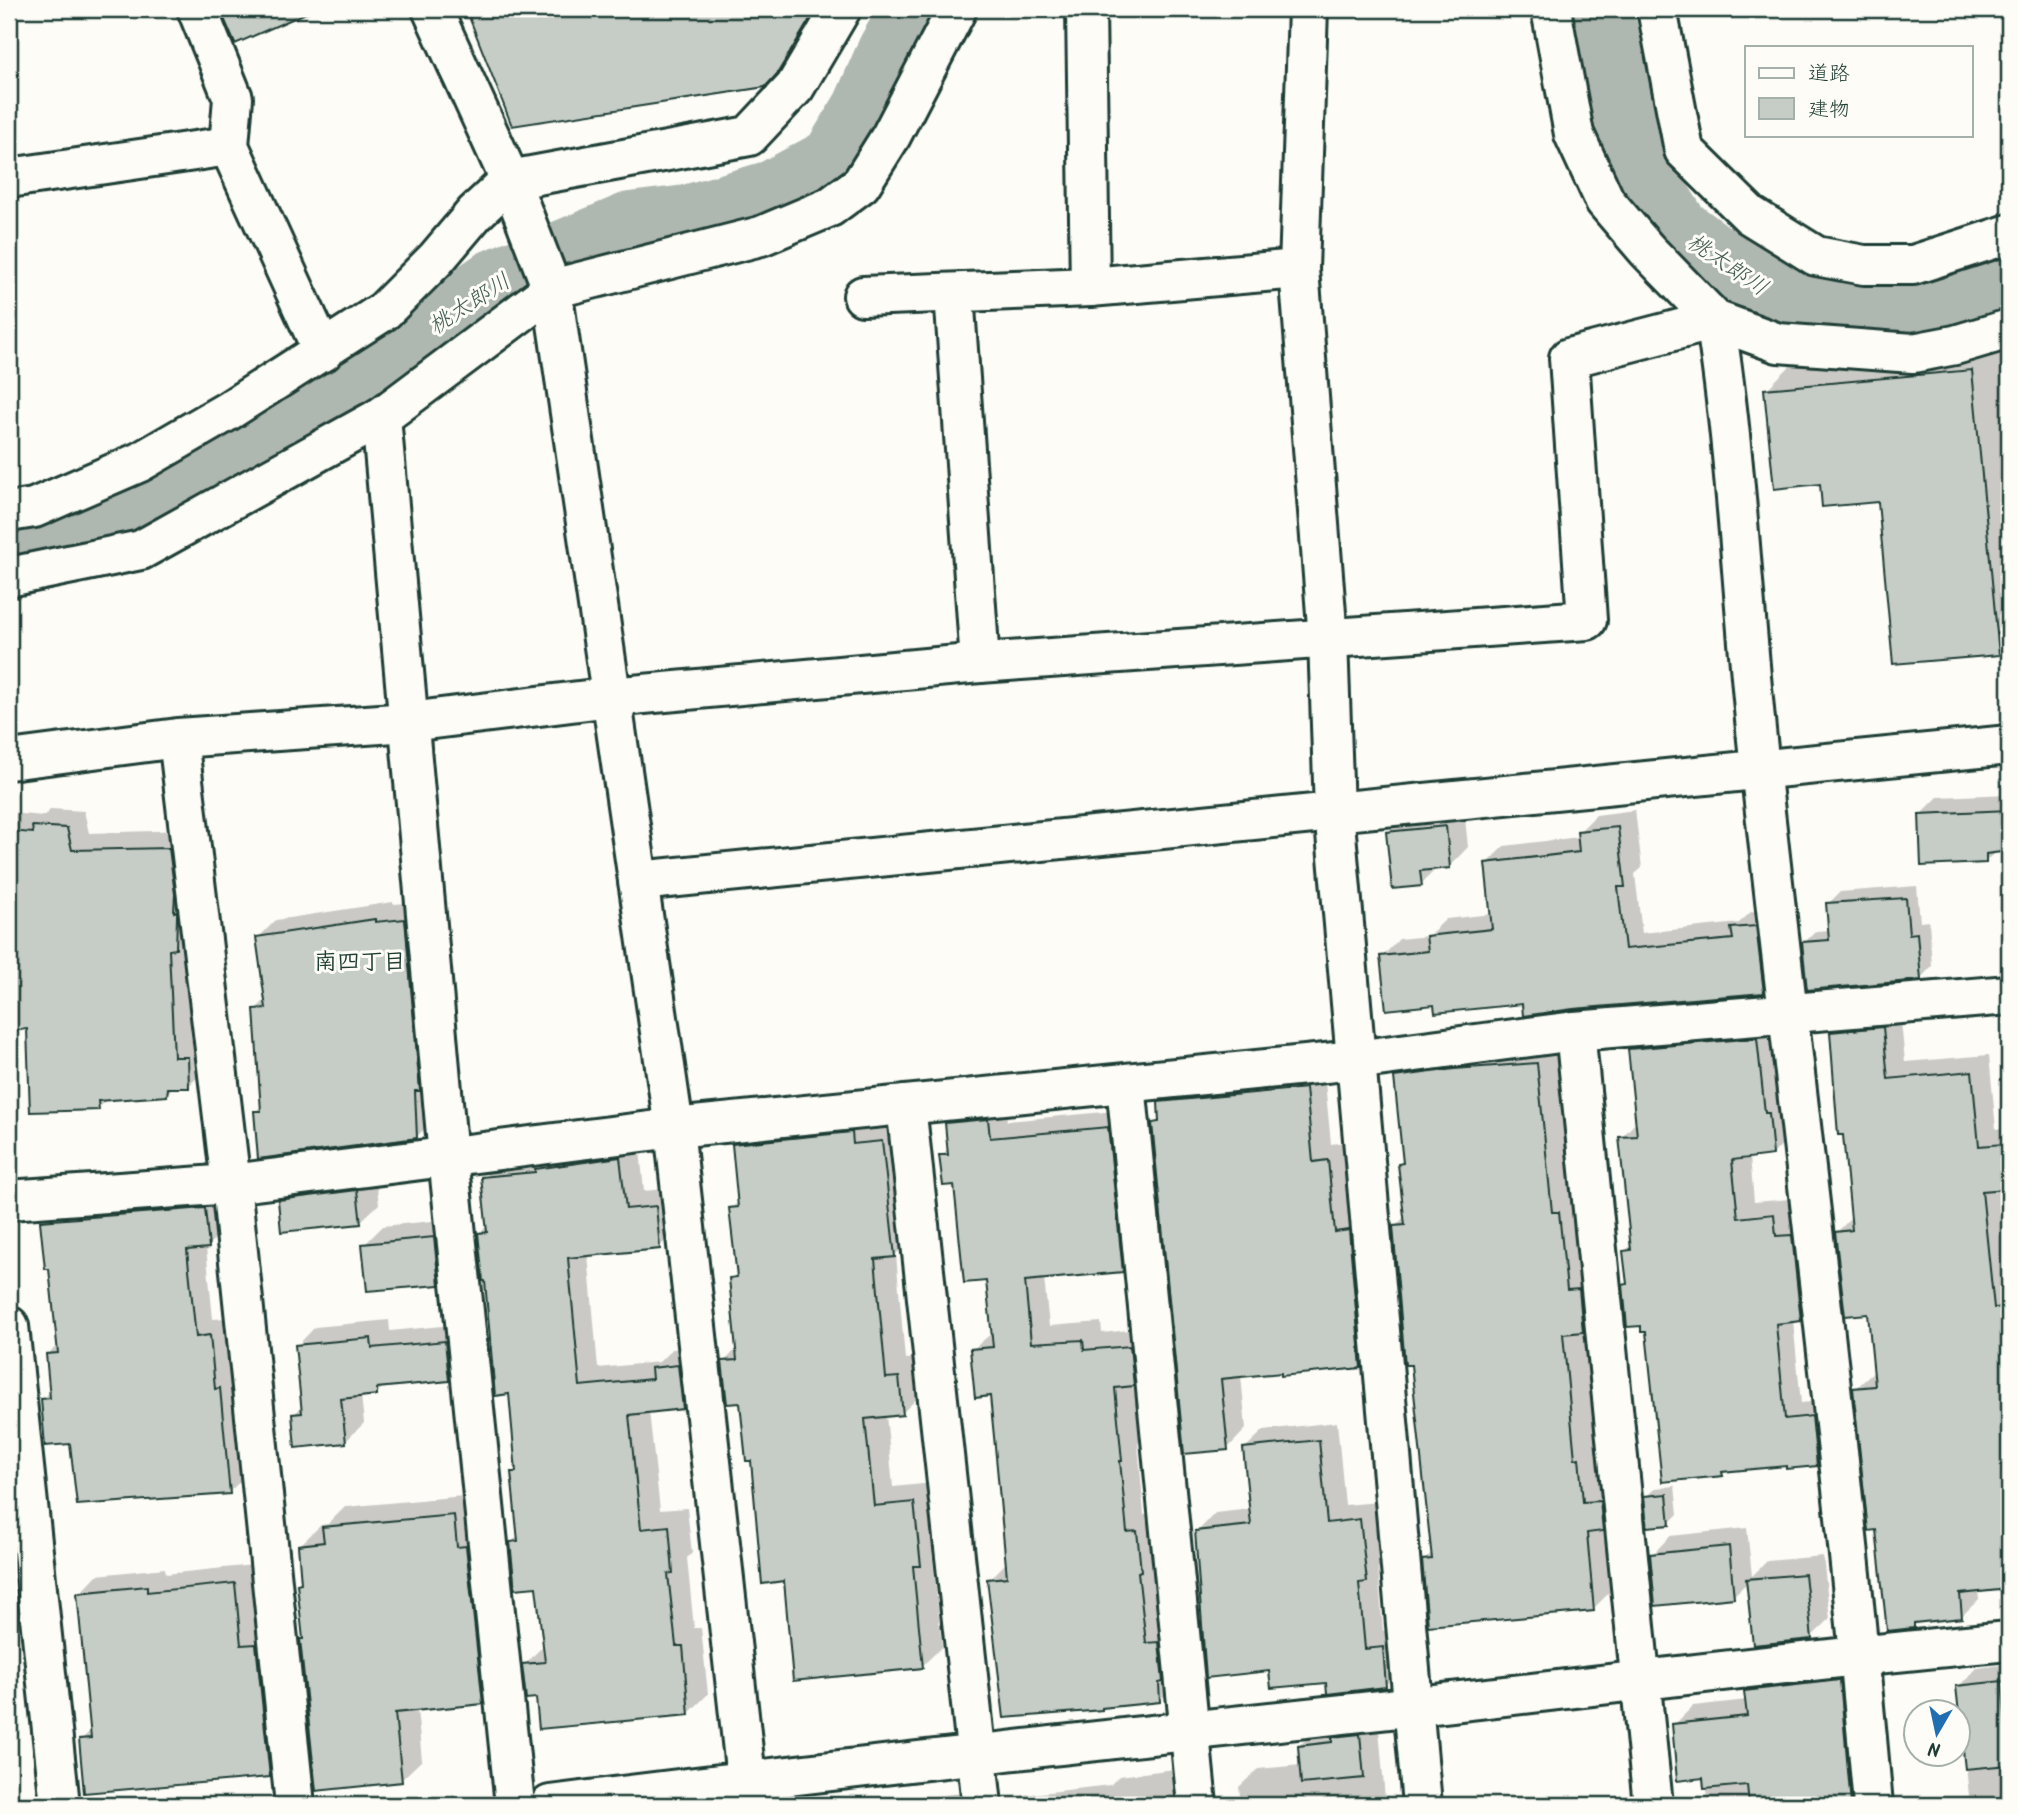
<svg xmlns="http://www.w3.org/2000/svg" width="2018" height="1814" viewBox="0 0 2018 1814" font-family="Kalam,'Klee One',sans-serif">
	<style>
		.shadow { fill: #0003 }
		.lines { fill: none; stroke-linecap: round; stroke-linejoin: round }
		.river { stroke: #aeb8b1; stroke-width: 66 }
		.building { fill: #c6cdc7; stroke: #1f3d34; stroke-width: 2 }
		.minor-casing { stroke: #1f3d34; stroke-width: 44 }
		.minor { stroke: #fdfcf7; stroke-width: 38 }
		.labels { text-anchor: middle; stroke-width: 6; stroke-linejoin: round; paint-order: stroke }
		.water-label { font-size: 23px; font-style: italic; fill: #435c53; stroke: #fdfcf7 }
		.neighbourhood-label { font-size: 23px; font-weight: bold; fill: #1f3d34; stroke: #fdfcf7 }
	</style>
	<rect width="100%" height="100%" fill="#fdfcf7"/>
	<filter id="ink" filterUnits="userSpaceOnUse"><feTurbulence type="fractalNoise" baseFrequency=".0143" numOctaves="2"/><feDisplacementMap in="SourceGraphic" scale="14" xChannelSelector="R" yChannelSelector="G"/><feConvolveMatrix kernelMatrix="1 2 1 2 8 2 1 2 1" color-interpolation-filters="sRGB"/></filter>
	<g filter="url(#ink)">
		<g class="shadow">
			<polygon points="468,9 829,9 801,48 764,86 513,124"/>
			<polygon points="2007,336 2009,360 2009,652 1895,662 1880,500 1822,482 1766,390 1801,355"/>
			<polygon points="2009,794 2009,849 1996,851 1986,861 1921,814 1938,797"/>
			<polygon points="1464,808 1468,847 1450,866 1438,867 1421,884 1388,832 1407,814"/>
			<polygon points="51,809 84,811 89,833 186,830 187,936 191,1040 205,1039 206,1068 189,1086 174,1086 166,1095 107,1099 98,1108 29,1027 9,1029 9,813 44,816"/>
			<polygon points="1635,810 1642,868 1635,874 1642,933 1739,923 1751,912 1773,910 1780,974 1763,992 1435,1003 1382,957 1399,939 1428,936 1446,919 1492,914 1487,863 1504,846 1579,837 1579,832 1596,815"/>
			<polygon points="1917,886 1920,922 1929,921 1932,966 1920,979 1804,943 1816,931 1830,930 1828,904 1840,892"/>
			<polygon points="393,902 393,904 422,902 435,1119 416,1137 255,1112 262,1105 256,1009 267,998 258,938 276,920"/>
			<polygon points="1900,1011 1905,1062 1989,1055 1996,1129 2009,1128 2009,1186 2001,1187 2009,1271 2009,1588 1978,1591 1979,1599 1962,1616 1919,1621 1913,1626 1878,1528 1855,1389 1875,1371 1869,1312 1837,1232 1852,1217 1831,1032 1849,1015"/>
			<polygon points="1773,1022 1789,1137 1773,1154 1750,1156 1754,1202 1790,1199 1792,1220 1808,1219 1817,1303 1801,1319 1793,1320 1801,1403 1828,1400 1833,1447 1817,1464 1788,1464 1726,1470 1722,1474 1624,1285 1628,1282 1625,1251 1632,1244 1621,1138 1637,1121 1630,1049 1647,1032"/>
			<polygon points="1558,1041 1615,1587 1593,1609 1424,1561 1433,1552 1412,1363 1395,1227 1405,1216 1400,1164 1404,1160 1396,1078 1418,1055"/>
			<polygon points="1324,1071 1331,1144 1346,1142 1379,1348 1361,1367 1241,1375 1246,1429 1228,1448 1154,1124 1161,1117 1159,1102 1178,1084"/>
			<polygon points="1005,1101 1007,1121 1126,1110 1140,1252 1122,1270 1044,1278 1049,1326 1101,1322 1102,1333 1147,1328 1151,1367 1134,1384 1140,1441 1138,1443 1144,1515 1155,1514 1178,1682 1160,1700 989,1580 1007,1562 991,1395 972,1350 993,1332 988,1279 955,1183 941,1156 949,1148 947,1124 965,1105"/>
			<polygon points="901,1123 914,1236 896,1254 905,1359 918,1358 922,1394 902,1413 886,1415 893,1487 933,1483 940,1544 932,1552 942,1647 922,1666 786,1580 752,1459 742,1401 724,1362 738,1347 731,1279 738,1272 731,1209 739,1201 734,1145 753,1125"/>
			<polygon points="639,1139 644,1191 674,1188 678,1228 659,1247 588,1254 598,1368 659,1362 672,1349 697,1347 701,1388 682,1407 649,1411 660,1510 687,1508 692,1553 687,1558 694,1628 701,1628 708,1694 689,1713 538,1696 524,1665 543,1646 538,1585 512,1542 519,1535 513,1473 518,1468 511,1392 486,1279 480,1233 488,1225 483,1178 502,1159"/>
			<polygon points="375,1172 379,1204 360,1222 280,1201 298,1182"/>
			<polygon points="222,1190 226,1228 206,1247 213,1319 227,1318 248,1474 229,1492 72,1442 43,1399 51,1391 48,1355 58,1344 51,1267 42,1222 60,1204"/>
			<polygon points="452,1219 457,1265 438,1283 364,1245 383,1226"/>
			<polygon points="389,1320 390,1331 463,1324 467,1361 448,1379 385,1385 377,1393 361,1395 364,1423 345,1442 294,1415 303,1405 297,1346 315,1327"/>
			<polygon points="1337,1422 1345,1505 1378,1502 1385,1562 1378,1568 1383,1631 1401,1629 1404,1667 1385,1685 1328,1681 1271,1669 1197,1532 1215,1513 1251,1509 1245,1448 1264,1430"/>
			<polygon points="1675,1486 1678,1514 1669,1523 1646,1497 1655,1488"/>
			<polygon points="474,1495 503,1681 482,1702 417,1709 422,1760 401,1780 302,1640 304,1638 299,1585 303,1580 300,1545 321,1525 328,1524 345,1507"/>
			<polygon points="1747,1528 1752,1576 1767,1561 1823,1556 1830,1619 1811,1637 1748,1582 1733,1596 1652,1555 1670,1536"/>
			<polygon points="253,1565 288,1757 269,1775 81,1740 92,1729 79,1594 97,1575 165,1568 166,1574"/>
			<polygon points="1858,1662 1873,1805 1708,1805 1704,1776 1674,1725 1693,1706 1747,1700 1746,1692 1765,1673"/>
			<polygon points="2009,1664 2009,1805 1935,1805 1941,1799 1969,1796 1958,1687 1977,1668"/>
			<polygon points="1378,1717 1385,1799 1396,1798 1397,1805 1241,1805 1239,1787 1258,1769 1301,1765 1299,1746 1318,1728"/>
			<polygon points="9,1732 13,1770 9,1775"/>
			<polygon points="1183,1768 1187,1805 1012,1805 1023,1795 1110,1785 1119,1776"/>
			<polygon points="979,1791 990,1805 895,1805 902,1804 908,1799"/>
		</g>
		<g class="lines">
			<g class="river">
				<polyline points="1600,9 1620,100 1640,170 1677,229 1715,257 1786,302 1827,311 1886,316 1939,309 2009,285"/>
				<polyline points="9,542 137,516 174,496 323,404 384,358 494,282 631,225 687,218 773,193 834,160 865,109 890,51 914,9"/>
			</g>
		</g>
		<g class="building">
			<polygon points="220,9 315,9 235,44"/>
			<polygon points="466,9 816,9 777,74 765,87 512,126"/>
			<polygon points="1972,370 1999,655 1893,664 1878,502 1822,507 1820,484 1774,489 1764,389"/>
			<polygon points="2009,810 2009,851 1986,854 1986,863 1921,866 1919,814"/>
			<polygon points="32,826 67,828 72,850 169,848 175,894 174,912 177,911 177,917 176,949 169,950 174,1057 188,1057 189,1088 168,1088 167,1096 98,1101 99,1110 30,1112 27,1029 9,1031 9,831 33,833"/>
			<polygon points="1446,826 1450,868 1420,871 1422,886 1392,889 1386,832"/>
			<polygon points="1618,827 1625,887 1618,887 1625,949 1733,939 1731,928 1756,926 1764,993 1573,1009 1523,1016 1522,1004 1435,1013 1434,1005 1386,1010 1380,956 1428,951 1426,936 1492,929 1485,863 1579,852 1577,831"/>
			<polygon points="1906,898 1909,934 1917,933 1921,980 1807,990 1802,942 1829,940 1826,903"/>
			<polygon points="375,919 375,922 405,919 420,1091 415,1091 417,1138 258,1159 254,1111 261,1111 254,1009 266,1008 256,937"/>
			<polygon points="1883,1027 1888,1079 1972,1071 1979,1146 2003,1144 2007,1189 1982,1191 1994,1308 2009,1307 2009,1589 1960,1594 1962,1618 1914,1623 1914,1628 1887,1631 1876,1530 1868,1531 1853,1388 1875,1386 1868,1314 1845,1316 1835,1232 1852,1230 1843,1135 1838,1135 1830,1032"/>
			<polygon points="1757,1038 1765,1113 1769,1113 1773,1155 1732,1160 1738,1218 1774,1214 1776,1236 1792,1235 1801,1321 1776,1324 1785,1419 1812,1416 1817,1466 1786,1469 1786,1466 1722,1472 1723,1476 1662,1482 1646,1332 1641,1332 1641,1326 1627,1327 1623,1285 1627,1284 1623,1251 1631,1250 1619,1137 1637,1136 1628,1049"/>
			<polygon points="1537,1063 1552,1212 1559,1212 1567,1290 1579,1289 1583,1332 1563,1334 1575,1459 1579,1458 1583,1502 1600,1501 1603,1531 1587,1533 1594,1611 1428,1626 1422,1560 1432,1559 1411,1365 1405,1365 1393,1226 1405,1225 1398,1164 1403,1163 1394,1077 1454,1069"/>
			<polygon points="1306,1088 1313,1162 1328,1160 1335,1232 1349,1230 1361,1368 1281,1376 1281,1373 1221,1379 1228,1450 1184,1454 1152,1123 1159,1122 1158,1102"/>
			<polygon points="988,1119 990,1138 1108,1127 1123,1272 1025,1281 1031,1343 1083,1340 1084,1350 1130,1346 1134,1386 1115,1388 1122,1461 1120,1461 1127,1532 1137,1531 1141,1571 1138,1572 1146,1643 1159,1642 1163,1682 1159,1683 1160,1702 1102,1708 1102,1710 1004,1718 987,1579 1007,1577 997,1467 990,1396 975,1398 970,1349 993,1347 986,1281 964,1283 954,1185 943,1186 939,1155 948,1155 945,1123"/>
			<polygon points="852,1132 853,1144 882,1141 895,1257 875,1259 886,1378 899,1377 903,1415 865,1419 874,1506 914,1502 921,1566 913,1566 923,1668 793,1681 784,1581 762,1584 751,1461 746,1461 740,1403 727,1404 722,1361 737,1360 729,1278 737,1277 729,1208 738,1207 732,1144"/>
			<polygon points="620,1157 626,1209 656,1206 660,1249 568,1258 580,1386 652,1379 651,1368 678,1365 683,1409 629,1415 641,1529 669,1526 673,1573 668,1574 676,1646 683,1646 689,1715 539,1729 536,1698 526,1699 522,1664 545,1662 536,1587 515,1589 510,1542 518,1541 511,1472 516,1472 509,1394 495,1396 485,1281 483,1281 478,1233 487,1232 481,1177 535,1172 535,1169"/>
			<polygon points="357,1190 361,1224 281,1232 278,1200"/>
			<polygon points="205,1208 209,1248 187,1250 196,1337 210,1335 215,1389 220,1388 230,1494 77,1505 70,1444 45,1446 41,1399 50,1398 46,1354 58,1353 49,1269 45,1269 40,1221"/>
			<polygon points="434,1237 439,1285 367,1291 362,1244"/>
			<polygon points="371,1338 372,1348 445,1341 449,1381 377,1388 377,1395 341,1399 346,1443 295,1448 292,1414 302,1413 295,1345"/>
			<polygon points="1319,1440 1327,1523 1360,1519 1367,1582 1359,1583 1365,1649 1383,1647 1386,1687 1327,1694 1326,1683 1271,1688 1269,1671 1206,1678 1195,1531 1251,1525 1243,1448"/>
			<polygon points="1667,1494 1670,1525 1647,1527 1644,1496"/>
			<polygon points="454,1515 457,1547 466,1546 483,1704 395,1713 402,1782 316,1791 300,1639 303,1639 297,1584 301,1583 298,1545 324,1542 322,1527"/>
			<polygon points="1729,1546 1734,1598 1655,1606 1650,1554"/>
			<polygon points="1805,1574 1812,1639 1753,1645 1746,1579"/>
			<polygon points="235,1583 241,1645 256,1644 270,1777 84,1793 79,1739 91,1738 77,1593 147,1586 147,1592"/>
			<polygon points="1840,1680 1851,1805 1749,1805 1747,1785 1704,1789 1703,1778 1677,1781 1672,1724 1747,1716 1744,1691"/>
			<polygon points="2002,1681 2009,1765 1965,1769 1956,1686"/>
			<polygon points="1360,1734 1364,1778 1301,1784 1298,1746 1332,1742 1332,1737"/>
		</g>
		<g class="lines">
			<g class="minor-casing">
				<g id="minor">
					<polyline points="197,9 233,98 229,146 323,352"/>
					<polyline points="1086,9 1090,287"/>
					<polyline points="1308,9 1299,269 1328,639 1334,811 1422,1805"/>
					<polyline points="1551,9 1574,134 1605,201 1647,250 1715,320 1778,343 1913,353 1955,345 2009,329"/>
					<polyline points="1657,9 1684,150 1750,215 1816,256 1864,265 1913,265 2009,234"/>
					<polyline points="9,178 229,146"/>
					<polyline points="954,293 980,663"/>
					<polyline points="863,296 1090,287 1299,269"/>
					<polyline points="381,417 448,1157 515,1805"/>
					<polyline points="9,512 34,508 140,462 228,411 384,311 436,259 475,213 510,180 749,136 795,87 841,9"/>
					<polyline points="9,577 141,550 381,417 552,289 510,180 432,9"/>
					<polyline points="178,738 231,1184 295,1805"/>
					<path d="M9,760L178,738L409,722L611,697L980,663L1587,620L1569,358L1715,320C1739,471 1743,624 1761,776C1799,1119 1843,1461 1873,1805"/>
					<polyline points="638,881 2009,745"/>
					<polyline points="1575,1031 1653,1805"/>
					<polyline points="1126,1084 1197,1805"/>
					<polyline points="906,1105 982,1805"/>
					<polyline points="9,1200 231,1184 674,1128 1355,1060 1575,1031 2009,995"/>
					<polyline points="9,1326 60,1805"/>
					<path d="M550,1805C835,1769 1122,1738 1408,1707C1608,1685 1808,1659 2009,1641"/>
					<polyline points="749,1805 674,1128 552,289 761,236 830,207 861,184 891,136 957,9"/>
				</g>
			</g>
			<use href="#minor" class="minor"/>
		</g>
	</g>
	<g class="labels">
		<g class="water-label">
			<text transform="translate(1728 264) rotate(34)" y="8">桃太郎川</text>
			<text transform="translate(469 303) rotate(-33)" y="8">桃太郎川</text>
		</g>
		<g class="neighbourhood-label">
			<text x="360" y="969">南四丁目</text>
		</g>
	</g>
	<rect width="2018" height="1814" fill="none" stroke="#fdfcf7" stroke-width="35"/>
	<rect x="18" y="18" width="1983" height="1779" fill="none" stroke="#1f3d34" stroke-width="2.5" filter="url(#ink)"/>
	<rect x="1745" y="46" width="228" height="91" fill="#fdfcf7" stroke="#a4b0a9" stroke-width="2"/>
	<rect x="1759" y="68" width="35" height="10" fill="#fdfcf7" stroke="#a4b0a9" stroke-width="2"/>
	<text x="1808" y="80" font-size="21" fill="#1f3d34">道路</text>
	<rect x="1759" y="98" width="35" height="21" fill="#c6cdc7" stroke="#a4b0a9" stroke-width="2"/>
	<text x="1808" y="116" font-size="21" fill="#1f3d34">建物</text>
	<g transform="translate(1937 1733) rotate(189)"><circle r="33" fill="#fdfcf7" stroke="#a4b0a9" stroke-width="2"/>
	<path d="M0-5L12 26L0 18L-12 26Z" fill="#1f6fb2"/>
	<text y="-10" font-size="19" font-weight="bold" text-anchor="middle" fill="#1f3d34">N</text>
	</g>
</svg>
